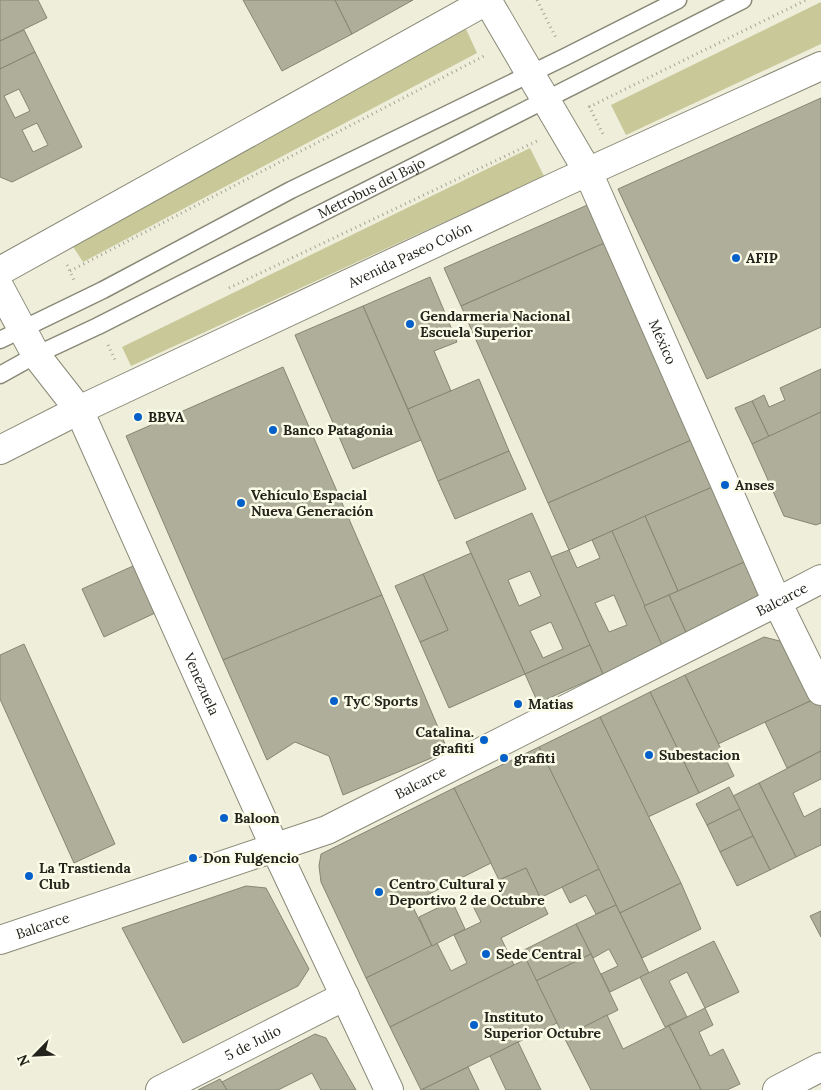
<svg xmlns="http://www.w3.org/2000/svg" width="821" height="1090" viewBox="0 0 821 1090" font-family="Lora,serif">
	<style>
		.green { fill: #c9c899 }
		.building { fill: #aeae9b; stroke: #858573; fill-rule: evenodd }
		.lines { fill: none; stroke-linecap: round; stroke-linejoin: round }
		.lane-casing { stroke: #898977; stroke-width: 19 }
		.street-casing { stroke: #898977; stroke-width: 30 }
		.primary-casing { stroke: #898977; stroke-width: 30 }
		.path { stroke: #a5a596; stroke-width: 3; stroke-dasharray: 1 4; stroke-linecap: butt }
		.lane { stroke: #fff; stroke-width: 16 }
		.street { stroke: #fff; stroke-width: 28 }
		.primary { stroke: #fff; stroke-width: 28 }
		.poi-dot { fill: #0560c9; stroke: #fbfce8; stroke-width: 2 }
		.labels { text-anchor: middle; stroke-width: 5; stroke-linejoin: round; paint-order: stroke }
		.street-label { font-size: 14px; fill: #24241c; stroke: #fbfce8 }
		.poi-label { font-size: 14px; font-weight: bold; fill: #24241c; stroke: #fbfce8; text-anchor: start }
	</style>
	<rect width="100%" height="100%" fill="#eeeedb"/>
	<g class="green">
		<polygon points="821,2 821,44 626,135 611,105"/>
		<polygon points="466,29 477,53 83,262 72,245"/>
		<polygon points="530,148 544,176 131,366 122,347"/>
	</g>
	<g class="building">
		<polygon points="2,0 38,0 47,18 0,41 0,1"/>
		<polygon points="243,0 335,0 352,34 282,71"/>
		<polygon points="335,0 413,0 352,34"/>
		<polygon points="24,30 35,52 0,69 0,41"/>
		<path d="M35,52L82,147L12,182L0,177V69ZM19,89L30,111L15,118L4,96ZM37,123L48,145L33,152L22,130Z"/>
		<polygon points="821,98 821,327 707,379 618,189"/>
		<polygon points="592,203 609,241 461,306 444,268"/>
		<polygon points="609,241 696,438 548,503 461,306"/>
		<polygon points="430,277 457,342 434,351 451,391 408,409 363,306"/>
		<polygon points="363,306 421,440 353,469 295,335"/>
		<polygon points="283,367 382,595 223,660 126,436"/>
		<polygon points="821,369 821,412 769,437 752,401 764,395 769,407 785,400 780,388"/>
		<polygon points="479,379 509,451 438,481 408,409"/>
		<polygon points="752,401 769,437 752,444 735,408"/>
		<polygon points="821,412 821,523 816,525 784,516 752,444"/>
		<polygon points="696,438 717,485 569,550 548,503"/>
		<polygon points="509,451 526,489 455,519 438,481"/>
		<polygon points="717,485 749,560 678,591 645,516"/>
		<path d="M532,513L590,645L525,674L466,542ZM530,571L541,596L519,606L508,580ZM551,622L563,649L543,658L530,631Z"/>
		<polygon points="645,516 678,591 644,606 612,531"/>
		<path d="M612,531L663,647L603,674L551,557L569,550L577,568L600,558L592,540ZM614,595L627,625L609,632L595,603Z"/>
		<polygon points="471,553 525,674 449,708 420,642 448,630 423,574"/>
		<polygon points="749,560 762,591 755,604 688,637 669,595"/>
		<polygon points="133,566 155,613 104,637 82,589"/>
		<polygon points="423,574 448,630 420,642 395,586"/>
		<polygon points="382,595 448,751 343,795 329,756 295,742 267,760 223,660"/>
		<polygon points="669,595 688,637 663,647 644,606"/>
		<polygon points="764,637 795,645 819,697 718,744 685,675"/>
		<polygon points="24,644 115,844 74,863 0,699 0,655"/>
		<polygon points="590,645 603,674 538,703 525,674"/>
		<polygon points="685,675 734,776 699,793 650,692"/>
		<polygon points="650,692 699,793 648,817 600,717"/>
		<polygon points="819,697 821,700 821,751 787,768 765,722"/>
		<polygon points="600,717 681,883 620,913 539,747"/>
		<polygon points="539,747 599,869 540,898 526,868 499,880 454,788"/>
		<polygon points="821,751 821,779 793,793 804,817 821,808 821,845 796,857 759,783"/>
		<polygon points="759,783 796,857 770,870 733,796"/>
		<polygon points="729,787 740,809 707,825 696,804"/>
		<polygon points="454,788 491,863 411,903 432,946 366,978 321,882 319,866 321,854"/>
		<polygon points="740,809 753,836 720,852 707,825"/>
		<polygon points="753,836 770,870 737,886 720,852"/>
		<polygon points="526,868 548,914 501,938 514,965 390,1027 366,978 437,943 451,971 467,963 454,935 481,922 473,906 505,891 499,880"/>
		<polygon points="599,869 616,905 596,914 586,895 570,903 562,887"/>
		<polygon points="681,883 701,929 642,958 620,913"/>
		<polygon points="246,886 266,888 309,969 298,986 183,1043 122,928"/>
		<polygon points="452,901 465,929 432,946 419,917"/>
		<polygon points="616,905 649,973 610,992 601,974 618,966 609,949 593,958 576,924"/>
		<polygon points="821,911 821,937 810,916"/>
		<polygon points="576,924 591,954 536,981 522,951"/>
		<polygon points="714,941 739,992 705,1008 687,972 669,981 687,1017 665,1027 640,977"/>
		<polygon points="591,954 618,1010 564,1037 536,981"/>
		<polygon points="526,959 557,1023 421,1090 390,1027"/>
		<polygon points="705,1008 713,1025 699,1032 710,1056 723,1049 740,1084 727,1090 701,1090 669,1026"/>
		<polygon points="607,1015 623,1049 669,1026 701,1090 591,1090 564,1037"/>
		<polygon points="315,1034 326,1038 356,1090 321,1090 312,1073 278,1090 227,1090 222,1082"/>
		<polygon points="518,1042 541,1090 506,1090 490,1056"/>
		<polygon points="468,1067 479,1090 421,1090"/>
		<polygon points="220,1079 227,1090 198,1090"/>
	</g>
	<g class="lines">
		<g class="lane-casing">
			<g id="lane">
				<polyline points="0,340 103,290 291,190 565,57 678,0"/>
				<path id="s1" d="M0,375L36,355L98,326L743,0"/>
			</g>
		</g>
		<g class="street-casing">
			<g id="street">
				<path id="s2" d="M487,0L588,172L777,602L821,691"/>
				<path id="s3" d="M0,288L36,355L79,410L275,848L389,1090"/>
				<path id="s4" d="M0,940L327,830L777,602L821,579"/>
				<path id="s5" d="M160,1090L345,996"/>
				<polyline points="777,1090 821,1067"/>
			</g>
		</g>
		<g class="primary-casing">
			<g id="primary">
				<polyline points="0,271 488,0"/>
				<path id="s6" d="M0,450L79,410L563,183L821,66"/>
			</g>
		</g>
		<g class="path">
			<polyline points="537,0 556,38"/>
			<polyline points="589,106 603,134"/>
			<polyline points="589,107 806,0"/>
			<polyline points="67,265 74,280"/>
			<polyline points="70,271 486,55"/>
			<polyline points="229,288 537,141"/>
			<polyline points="108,345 116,362"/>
		</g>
		<use href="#lane" class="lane"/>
		<use href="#street" class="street"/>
		<use href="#primary" class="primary"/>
	</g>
	<g class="poi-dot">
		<circle cx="736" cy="258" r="5"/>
		<circle cx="410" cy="324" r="5"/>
		<circle cx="138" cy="417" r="5"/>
		<circle cx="273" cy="430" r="5"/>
		<circle cx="725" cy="485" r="5"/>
		<circle cx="241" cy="503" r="5"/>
		<circle cx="334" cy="701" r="5"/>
		<circle cx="518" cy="704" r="5"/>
		<circle cx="484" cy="740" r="5"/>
		<circle cx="649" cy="755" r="5"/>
		<circle cx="504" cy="758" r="5"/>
		<circle cx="224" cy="818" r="5"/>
		<circle cx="193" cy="858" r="5"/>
		<circle cx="29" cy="876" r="5"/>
		<circle cx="379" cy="892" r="5"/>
		<circle cx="486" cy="954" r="5"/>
		<circle cx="474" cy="1025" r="5"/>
	</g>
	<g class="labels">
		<g class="street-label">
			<text dy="5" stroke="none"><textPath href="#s1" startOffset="416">Metrobus del Bajo</textPath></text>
			<text dy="5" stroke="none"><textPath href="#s6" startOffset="454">Avenida Paseo Colón</textPath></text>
			<text dy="5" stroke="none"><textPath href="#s2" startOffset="385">México</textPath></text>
			<text dy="5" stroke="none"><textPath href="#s4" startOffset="855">Balcarce</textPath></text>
			<text dy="5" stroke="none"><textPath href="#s3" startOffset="446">Venezuela</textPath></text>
			<text dy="5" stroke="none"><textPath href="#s4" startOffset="450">Balcarce</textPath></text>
			<text dy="5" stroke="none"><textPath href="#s4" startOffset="45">Balcarce</textPath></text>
			<text dy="5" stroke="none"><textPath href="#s5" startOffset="104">5 de Julio</textPath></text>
		</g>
		<g class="poi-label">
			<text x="746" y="263">AFIP</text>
			<text x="420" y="321">Gendarmeria Nacional<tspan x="420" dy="16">Escuela Superior</tspan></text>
			<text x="148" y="422">BBVA</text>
			<text x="283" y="435">Banco Patagonia</text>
			<text x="735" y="490">Anses</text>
			<text x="251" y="500">Vehículo Espacial<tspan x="251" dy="16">Nueva Generación</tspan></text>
			<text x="344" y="706">TyC Sports</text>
			<text x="528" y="709">Matias</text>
			<text x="474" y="737" text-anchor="end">Catalina.<tspan x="474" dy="16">grafiti</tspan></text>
			<text x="659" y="760">Subestacion</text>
			<text x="514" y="763">grafiti</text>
			<text x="234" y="823">Baloon</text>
			<text x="203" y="863">Don Fulgencio</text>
			<text x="39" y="873">La Trastienda<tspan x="39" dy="16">Club</tspan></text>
			<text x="389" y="889">Centro Cultural y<tspan x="389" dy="16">Deportivo 2 de Octubre</tspan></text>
			<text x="496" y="959">Sede Central</text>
			<text x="484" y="1022">Instituto<tspan x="484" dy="16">Superior Octubre</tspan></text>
		</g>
	</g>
	<g transform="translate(35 1055) rotate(246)" stroke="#fbfce8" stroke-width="4" paint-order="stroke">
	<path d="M0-4L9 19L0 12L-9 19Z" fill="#24241c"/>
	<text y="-8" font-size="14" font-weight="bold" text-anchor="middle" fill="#24241c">N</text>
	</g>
</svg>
